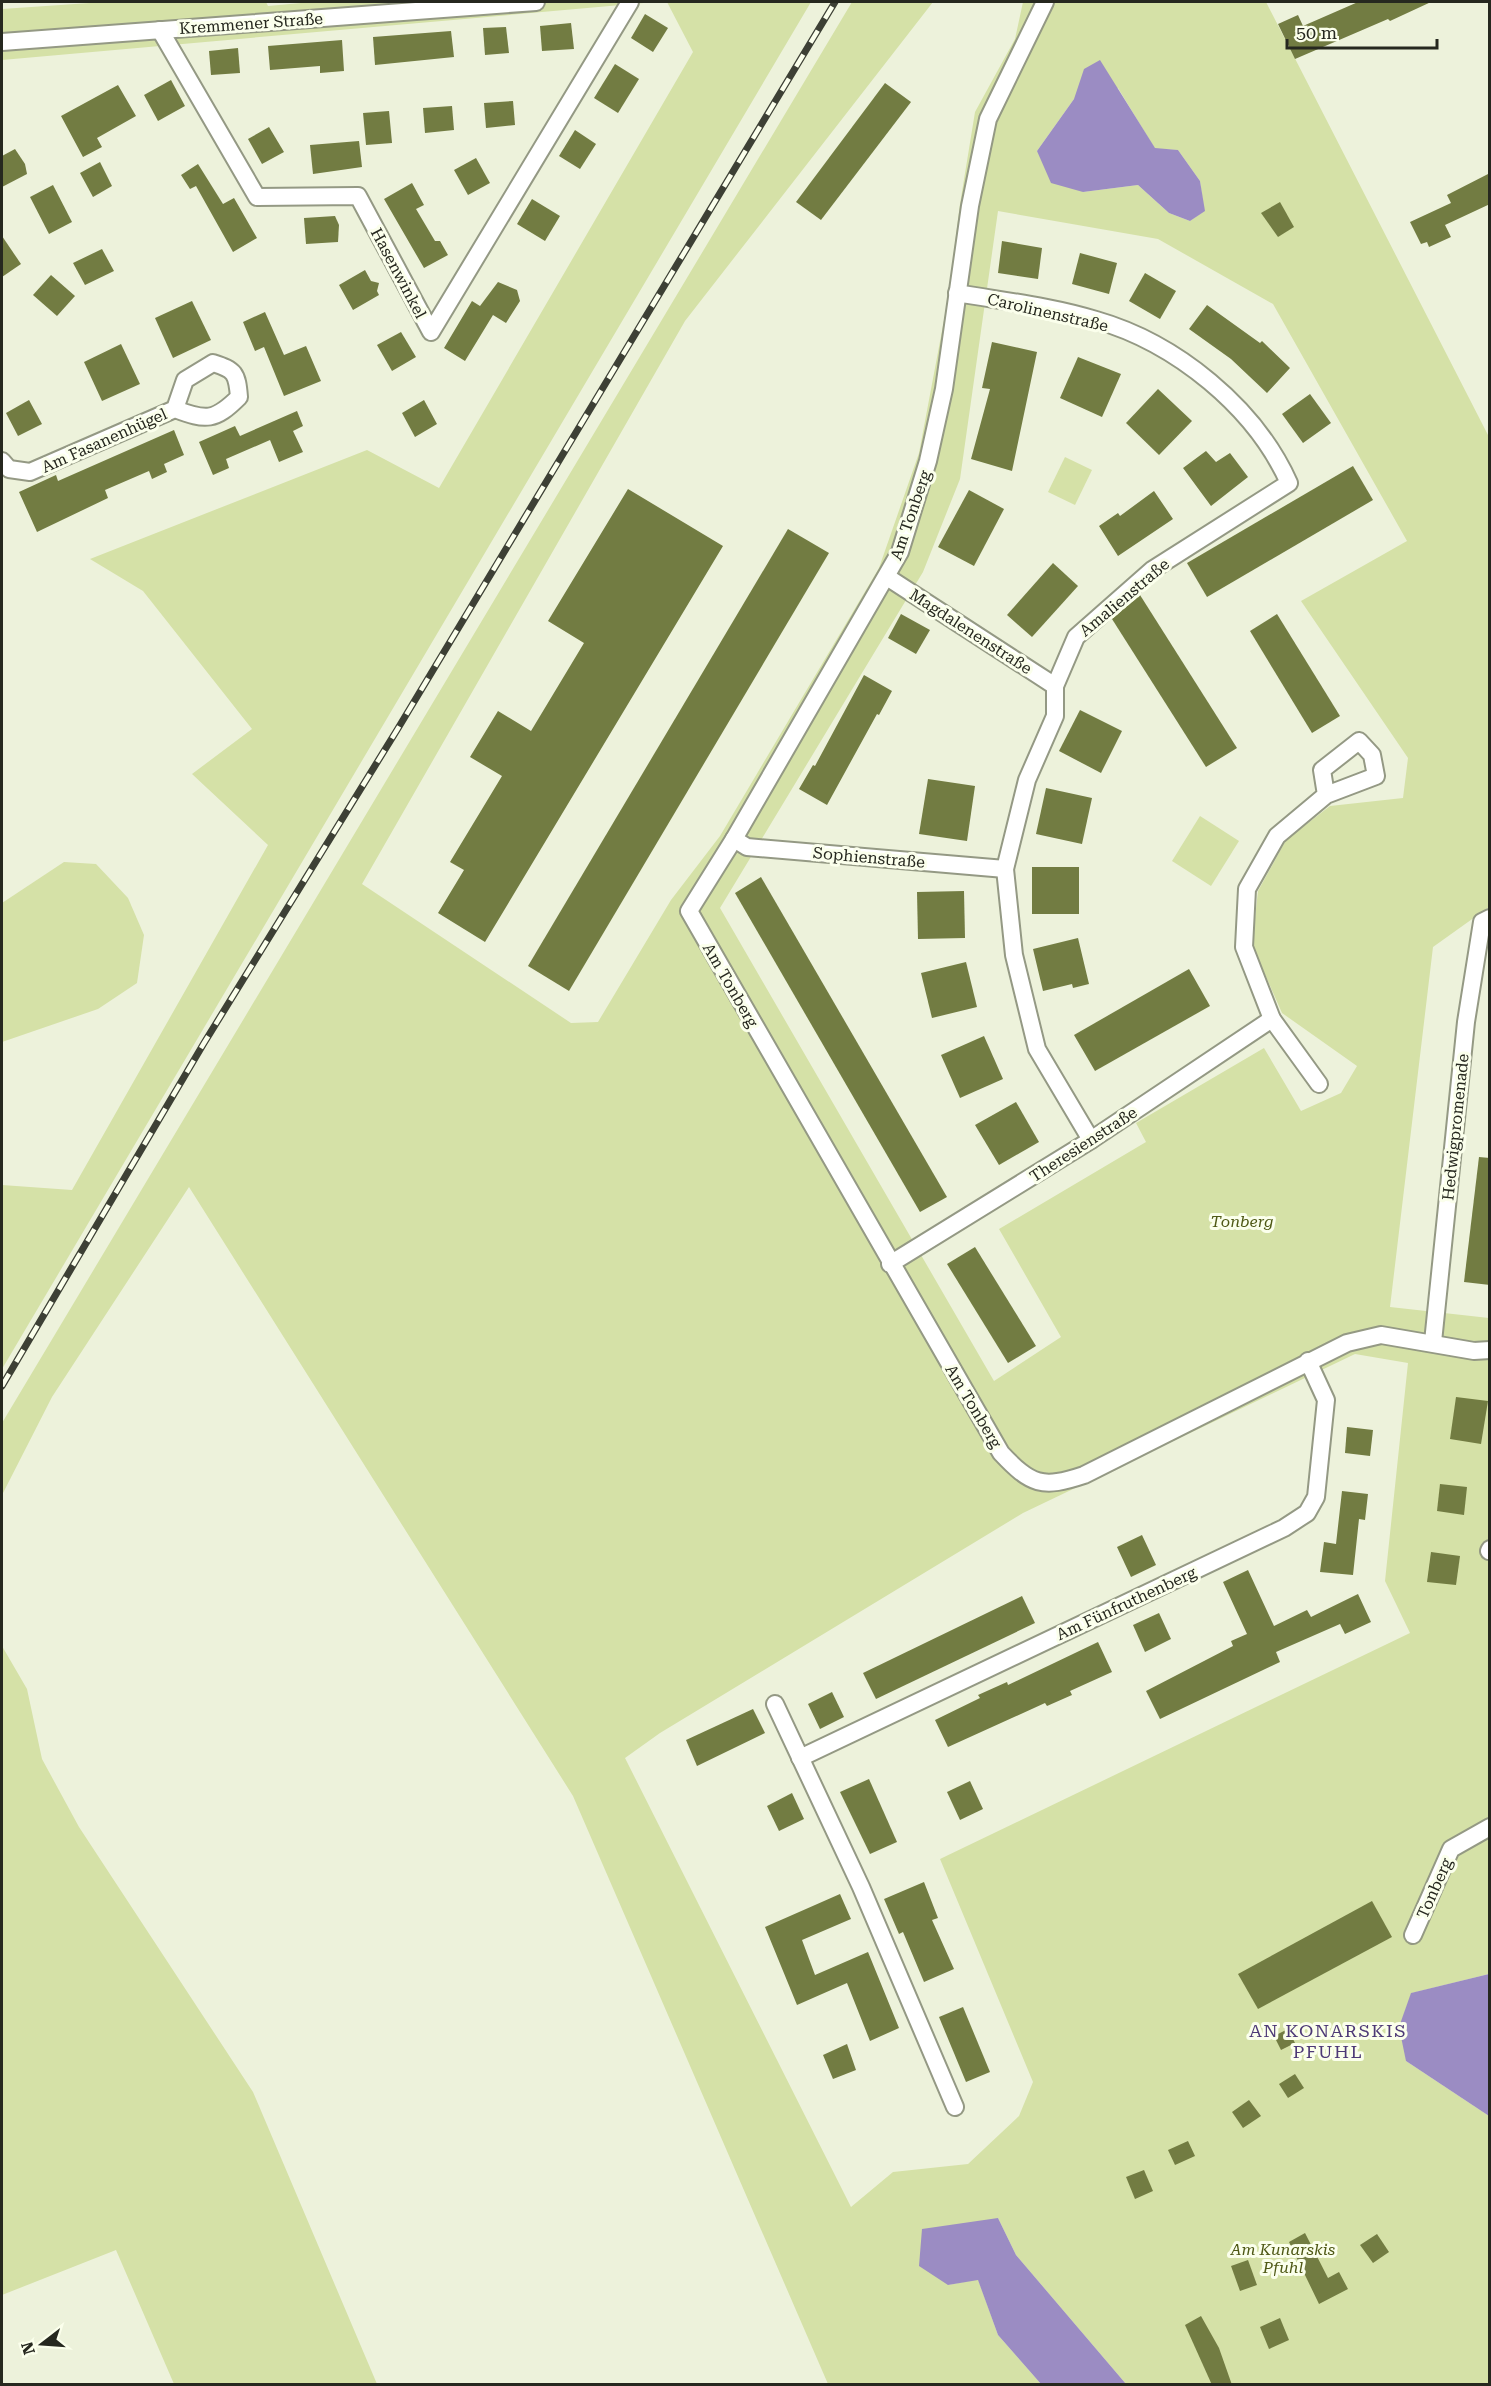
<svg xmlns="http://www.w3.org/2000/svg" width="1491" height="2386" viewBox="0 0 1491 2386" font-family="'Roboto Serif',serif">
	<style>
		.green { fill: #d5e1a7; fill-rule: evenodd }
		.water { fill: #9b8cc3 }
		.building { fill: #727c42 }
		.lines { fill: none; stroke-linecap: round; stroke-linejoin: round }
		.street-casing { stroke: #949984; stroke-width: 20 }
		.street { stroke: #fff; stroke-width: 16 }
		.rail-casing { stroke: #3d4035; stroke-width: 7 }
		.rail { stroke: #fbffec; stroke-width: 4.5; stroke-dasharray: 14; stroke-linecap: butt }
		.labels { text-anchor: middle; stroke-width: 6; stroke-linejoin: round; paint-order: stroke }
		.street-label { font-size: 16px; fill: #26281f; stroke: #fbffec }
		.park-label { font-size: 16px; font-style: italic; fill: #4f5916; stroke: #fbffec }
		.neighbourhood-label { font-size: 18px; letter-spacing: 1.5px; fill: #4d3976; stroke: #fbffec }
	</style>
	<rect width="100%" height="100%" fill="#edf2db"/>
	<g class="green">
		<polygon points="104,2 266,2 268,6 312,2 655,2 2,60 2,9"/>
		<polygon points="667,2 811,2 2,1369 2,1185 72,1190 268,845 192,774 252,729 143,591 90,559 367,450 439,488 693,52"/>
		<path d="M852,2H933L685,321L362,884L571,1023L598,1022L671,900L720,836L879,568L919,453L948,299L960,204L975,112L1015,39L1023,2H1266L1489,437V907L1433,947L1390,1307L1489,1318V1974L1412,1993L1406,2061L1489,2116V2384H1126L1016,2255L998,2218L948,2285L978,2279L998,2335L1041,2384H828L573,1796L189,1187L52,1397L2,1495V1423ZM1118,88L1155,149L1178,150L1200,181L1204,211L1190,221L1169,213L1138,185L1083,192L1037,151L1074,99ZM998,211L1158,239L1273,304L1407,541L1301,601L1408,758L1403,798L1330,806L1286,840L1258,891L1252,945L1282,1013L1357,1066L1341,1093L1301,1111L1264,1048L1136,1123L1146,1142L999,1229L1061,1337L994,1381L720,908L923,572L960,479ZM1355,1354L1408,1363L1385,1581L1410,1633L940,1859L1033,2082L1019,2116L968,2164L893,2172L851,2207L625,1758L660,1733L1023,1513Z"/>
		<polygon points="1065,457 1092,470 1075,505 1048,492"/>
		<polygon points="1200,816 1239,841 1211,886 1172,861"/>
		<polygon points="64,862 96,864 128,898 144,935 137,983 98,1009 2,1042 2,903"/>
		<polygon points="2,1646 27,1689 42,1759 79,1827 253,2092 377,2384 174,2384 116,2250 2,2295"/>
	</g>
	<g class="water">
		<polygon points="1100,60 1155,148 1178,150 1200,181 1205,211 1190,221 1169,213 1138,185 1083,192 1051,183 1037,151 1074,99 1084,69"/>
		<polygon points="1489,1974 1490,1974 1489,2116 1406,2061 1399,2027 1411,1993"/>
		<polygon points="998,2218 1016,2255 1126,2384 1041,2384 998,2335 978,2280 948,2285 919,2266 922,2229"/>
	</g>
	<g class="building">
		<polygon points="1358,2 1431,2 1390,21 1388,19 1295,59 1278,24 1298,15 1303,26"/>
		<polygon points="645,14 668,28 653,52 631,38"/>
		<polygon points="571,23 574,49 542,51 540,26"/>
		<polygon points="506,27 509,53 485,55 483,28"/>
		<polygon points="451,31 454,57 375,65 373,37"/>
		<polygon points="342,40 344,71 320,73 320,66 270,70 268,46"/>
		<polygon points="238,48 240,73 211,75 209,51"/>
		<polygon points="615,64 639,79 618,113 594,98"/>
		<polygon points="171,80 185,106 158,121 144,95"/>
		<polygon points="885,83 911,102 821,220 796,202"/>
		<polygon points="118,85 136,116 97,138 102,147 83,157 61,116"/>
		<polygon points="513,101 515,125 486,128 484,103"/>
		<polygon points="452,106 454,130 425,133 423,108"/>
		<polygon points="389,111 392,143 366,145 363,113"/>
		<polygon points="269,127 284,152 262,164 248,139"/>
		<polygon points="575,130 596,144 580,169 559,156"/>
		<polygon points="359,141 362,167 313,174 310,145"/>
		<polygon points="15,149 25,164 27,174 2,187 2,156"/>
		<polygon points="476,158 490,183 468,195 454,170"/>
		<polygon points="100,162 112,186 93,197 80,173"/>
		<polygon points="198,164 223,204 234,198 257,238 233,252 196,186 190,189 181,175"/>
		<polygon points="1490,173 1490,204 1445,225 1451,237 1429,247 1427,242 1421,244 1410,222 1451,203 1447,195"/>
		<polygon points="412,183 424,205 416,209 435,241 440,241 448,255 424,268 384,199"/>
		<polygon points="53,185 72,222 49,234 30,197"/>
		<polygon points="532,199 560,216 545,241 517,224"/>
		<polygon points="1280,202 1294,227 1278,237 1261,213"/>
		<polygon points="335,216 339,225 338,242 306,244 304,218"/>
		<polygon points="2,236 21,264 2,277"/>
		<polygon points="1002,241 1042,248 1038,279 998,273"/>
		<polygon points="102,249 114,271 85,285 73,263"/>
		<polygon points="1080,253 1117,263 1109,294 1072,284"/>
		<polygon points="365,270 371,281 379,283 377,291 379,295 353,310 339,285"/>
		<polygon points="1145,273 1176,291 1160,319 1129,301"/>
		<polygon points="51,275 75,296 57,316 33,295"/>
		<polygon points="498,282 517,290 520,301 506,323 493,315 465,361 444,348 472,301 480,306"/>
		<polygon points="192,301 211,340 173,358 155,318"/>
		<polygon points="1207,305 1260,343 1262,341 1290,368 1267,393 1231,359 1189,329"/>
		<polygon points="265,312 284,355 306,346 321,381 284,396 264,347 255,351 243,322"/>
		<polygon points="401,332 416,357 392,371 377,345"/>
		<polygon points="992,342 1037,352 1012,471 971,459 990,389 982,388"/>
		<polygon points="121,344 140,384 102,401 84,362"/>
		<polygon points="1078,357 1121,374 1102,417 1060,398"/>
		<polygon points="1158,389 1192,421 1159,455 1126,423"/>
		<polygon points="1310,394 1331,423 1303,443 1282,414"/>
		<polygon points="29,400 42,424 18,436 6,413"/>
		<polygon points="424,400 437,424 415,437 402,413"/>
		<polygon points="297,411 303,426 293,431 303,452 279,462 270,440 226,459 229,468 213,475 199,442 235,426 240,436"/>
		<polygon points="174,430 184,455 164,464 167,472 152,479 149,471 105,490 108,498 37,532 19,492 56,475 58,481"/>
		<polygon points="1206,451 1216,462 1230,453 1248,477 1211,506 1183,468"/>
		<polygon points="1353,466 1373,500 1207,597 1187,563"/>
		<polygon points="628,489 723,546 485,942 438,913 464,870 450,862 502,776 470,757 498,711 531,731 584,643 548,621"/>
		<polygon points="969,490 1004,509 974,566 938,547"/>
		<polygon points="1154,491 1173,519 1118,556 1099,526 1118,513 1120,516"/>
		<polygon points="788,529 829,553 569,991 528,966"/>
		<polygon points="1053,563 1078,586 1032,637 1007,615"/>
		<polygon points="1140,595 1237,748 1206,767 1112,619"/>
		<polygon points="901,614 930,630 916,654 888,638"/>
		<polygon points="1277,614 1340,716 1312,733 1250,631"/>
		<polygon points="864,675 892,691 879,715 877,714 827,805 799,789 813,765 815,766"/>
		<polygon points="1080,710 1122,731 1101,773 1059,751"/>
		<polygon points="928,779 975,786 967,841 919,834"/>
		<polygon points="1046,788 1092,798 1082,844 1036,834"/>
		<rect x="1032" y="867" width="47" height="47"/>
		<polygon points="761,877 947,1197 920,1212 735,893"/>
		<polygon points="964,891 965,938 918,939 917,892"/>
		<polygon points="1078,938 1089,984 1073,988 1072,984 1043,991 1033,949"/>
		<polygon points="966,962 977,1007 932,1018 921,973"/>
		<polygon points="1189,969 1210,1006 1095,1071 1074,1035"/>
		<polygon points="984,1036 1003,1079 960,1098 941,1055"/>
		<polygon points="1016,1102 1039,1142 999,1165 975,1125"/>
		<polygon points="1479,1157 1490,1158 1490,1285 1464,1282"/>
		<polygon points="975,1247 1036,1346 1008,1363 947,1264"/>
		<polygon points="1456,1397 1488,1401 1481,1444 1450,1439"/>
		<polygon points="1347,1427 1373,1430 1370,1456 1345,1453"/>
		<polygon points="1440,1484 1467,1487 1464,1515 1437,1511"/>
		<polygon points="1342,1491 1368,1494 1365,1520 1359,1519 1353,1575 1320,1572 1324,1542 1336,1544"/>
		<polygon points="1142,1535 1156,1565 1131,1577 1117,1547"/>
		<polygon points="1431,1552 1460,1556 1456,1585 1427,1582"/>
		<polygon points="1248,1570 1274,1626 1307,1610 1311,1617 1358,1594 1371,1622 1345,1634 1340,1624 1276,1652 1280,1662 1160,1719 1146,1691 1233,1646 1231,1641 1247,1634 1223,1582"/>
		<polygon points="1022,1596 1035,1623 876,1699 863,1673"/>
		<polygon points="1159,1613 1171,1639 1145,1652 1133,1625"/>
		<polygon points="1098,1642 1112,1672 1070,1691 1072,1695 1047,1706 1045,1703 948,1747 935,1720 980,1698 978,1695 1007,1682 1008,1685"/>
		<polygon points="832,1692 844,1717 820,1729 808,1704"/>
		<polygon points="753,1709 765,1733 697,1766 686,1740"/>
		<polygon points="869,1779 897,1842 870,1854 840,1792"/>
		<polygon points="970,1781 983,1809 960,1820 947,1792"/>
		<polygon points="792,1793 804,1819 779,1831 767,1806"/>
		<polygon points="924,1882 938,1918 932,1920 954,1969 924,1982 903,1932 899,1934 884,1899"/>
		<polygon points="840,1894 851,1919 802,1940 815,1975 868,1952 899,2028 870,2041 847,1983 797,2005 765,1927"/>
		<polygon points="1372,1901 1392,1937 1258,2009 1238,1974"/>
		<polygon points="963,2007 990,2072 966,2082 939,2017"/>
		<polygon points="1288,2029 1295,2043 1281,2050 1274,2036"/>
		<polygon points="847,2044 856,2070 833,2079 823,2055"/>
		<polygon points="1295,2074 1304,2088 1288,2098 1279,2084"/>
		<polygon points="1249,2100 1261,2116 1243,2128 1232,2112"/>
		<polygon points="1188,2141 1195,2156 1175,2165 1168,2150"/>
		<polygon points="1144,2170 1153,2191 1135,2199 1126,2177"/>
		<polygon points="1305,2233 1328,2278 1339,2272 1348,2289 1319,2304 1289,2242"/>
		<polygon points="1377,2234 1389,2252 1373,2263 1360,2245"/>
		<polygon points="1248,2260 1257,2285 1240,2291 1231,2266"/>
		<polygon points="1201,2316 1219,2348 1232,2385 1212,2385 1185,2325"/>
		<polygon points="1280,2318 1289,2340 1269,2349 1260,2327"/>
	</g>
	<g class="lines">
		<g class="street-casing">
			<g id="street">
				<path d="M1045,2L988,119L970,206L944,389L928,461L900,552L734,839L689,911L1001,1453C1031,1485 1042,1489 1084,1475L1347,1343L1381,1335L1474,1351L1490,1350"/>
				<polyline points="160,30 257,197 358,196 431,332 630,2"/>
				<polyline points="2,42 536,2"/>
				<path d="M957,293C1003,301 1051,306 1096,320C1176,343 1255,407 1289,483L1152,570L1076,637L1055,686V716L1027,780L1005,869L1014,955L1037,1049L1091,1140"/>
				<path d="M2,461L9,469L30,472L175,409C206,421 215,421 239,397C237,373 235,370 213,363L185,380L175,409"/>
				<polyline points="887,577 1055,686"/>
				<polyline points="734,839 747,847 1005,869"/>
				<polyline points="1319,1084 1272,1019 1244,947 1247,889 1277,836 1326,795 1376,776 1372,755 1359,741 1322,770 1326,795"/>
				<polyline points="890,1264 1091,1140 1272,1019"/>
				<polyline points="1433,1342 1466,1022 1482,922 1490,918"/>
				<polyline points="1489,1551 1490,1549"/>
				<polyline points="775,1704 861,1887 955,2107"/>
				<polyline points="800,1758 1284,1528 1307,1513 1316,1497 1326,1400 1308,1361"/>
				<polyline points="1413,1935 1451,1849 1490,1827"/>
			</g>
		</g>
		<use href="#street" class="street"/>
		<g class="rail-casing">
			<polyline id="rail" points="2,1386 204,1043 397,730 835,2"/>
		</g>
		<use href="#rail" class="rail"/>
	</g>
	<g class="labels">
		<g class="street-label">
			<text transform="translate(251 23) rotate(-4)" y="6">Kremmener Straße</text>
			<text transform="translate(399 273) rotate(62)" y="6">Hasenwinkel</text>
			<text transform="translate(1048 312) rotate(13)" y="6">Carolinenstraße</text>
			<text transform="translate(104 440) rotate(-24)" y="6">Am Fasanenhügel</text>
			<text transform="translate(910 515) rotate(-71)" y="6">Am Tonberg</text>
			<text transform="translate(1124 597) rotate(-40)" y="6">Amalienstraße</text>
			<text transform="translate(971 631) rotate(33)" y="6">Magdalenenstraße</text>
			<text transform="translate(869 857) rotate(5)" y="6">Sophienstraße</text>
			<text transform="translate(731 985) rotate(60)" y="6">Am Tonberg</text>
			<text transform="translate(1455 1127) rotate(-84)" y="6">Hedwigpromenade</text>
			<text transform="translate(1083 1144) rotate(-33)" y="6">Theresienstraße</text>
			<text transform="translate(974 1406) rotate(59)" y="6">Am Tonberg</text>
			<text transform="translate(1126 1603) rotate(-25)" y="6">Am Fünfruthenberg</text>
			<text transform="translate(1434 1888) rotate(-66)" y="6">Tonberg</text>
		</g>
		<g class="park-label">
			<text x="1242" y="1227">Tonberg</text>
			<text x="1283" y="2255">Am Kunarskis<tspan x="1283" dy="18">Pfuhl</tspan></text>
		</g>
		<g class="neighbourhood-label">
			<text x="1328" y="2037">AN KONARSKIS<tspan x="1328" dy="21">PFUHL</tspan></text>
		</g>
	</g>
	<rect width="1491" height="2386" fill="none" stroke="#26281f" stroke-width="6"/>
	<g transform="translate(42 2344) rotate(253)" stroke="#fbffec" stroke-width="4.5" paint-order="stroke">
	<path d="M0-4.5L10 22L0 15L-10 22Z" fill="#26281f"/>
	<text y="-9" font-size="16" font-weight="bold" text-anchor="middle" fill="#26281f">N</text>
	</g>
	<path d="M1287 39v9h150v-9" fill="none" stroke="#26281f" stroke-width="3"/>
	<text x="1296" y="39" font-size="18" fill="#26281f" stroke="#fbffec" stroke-width="4.5" paint-order="stroke">50 m</text>
</svg>
